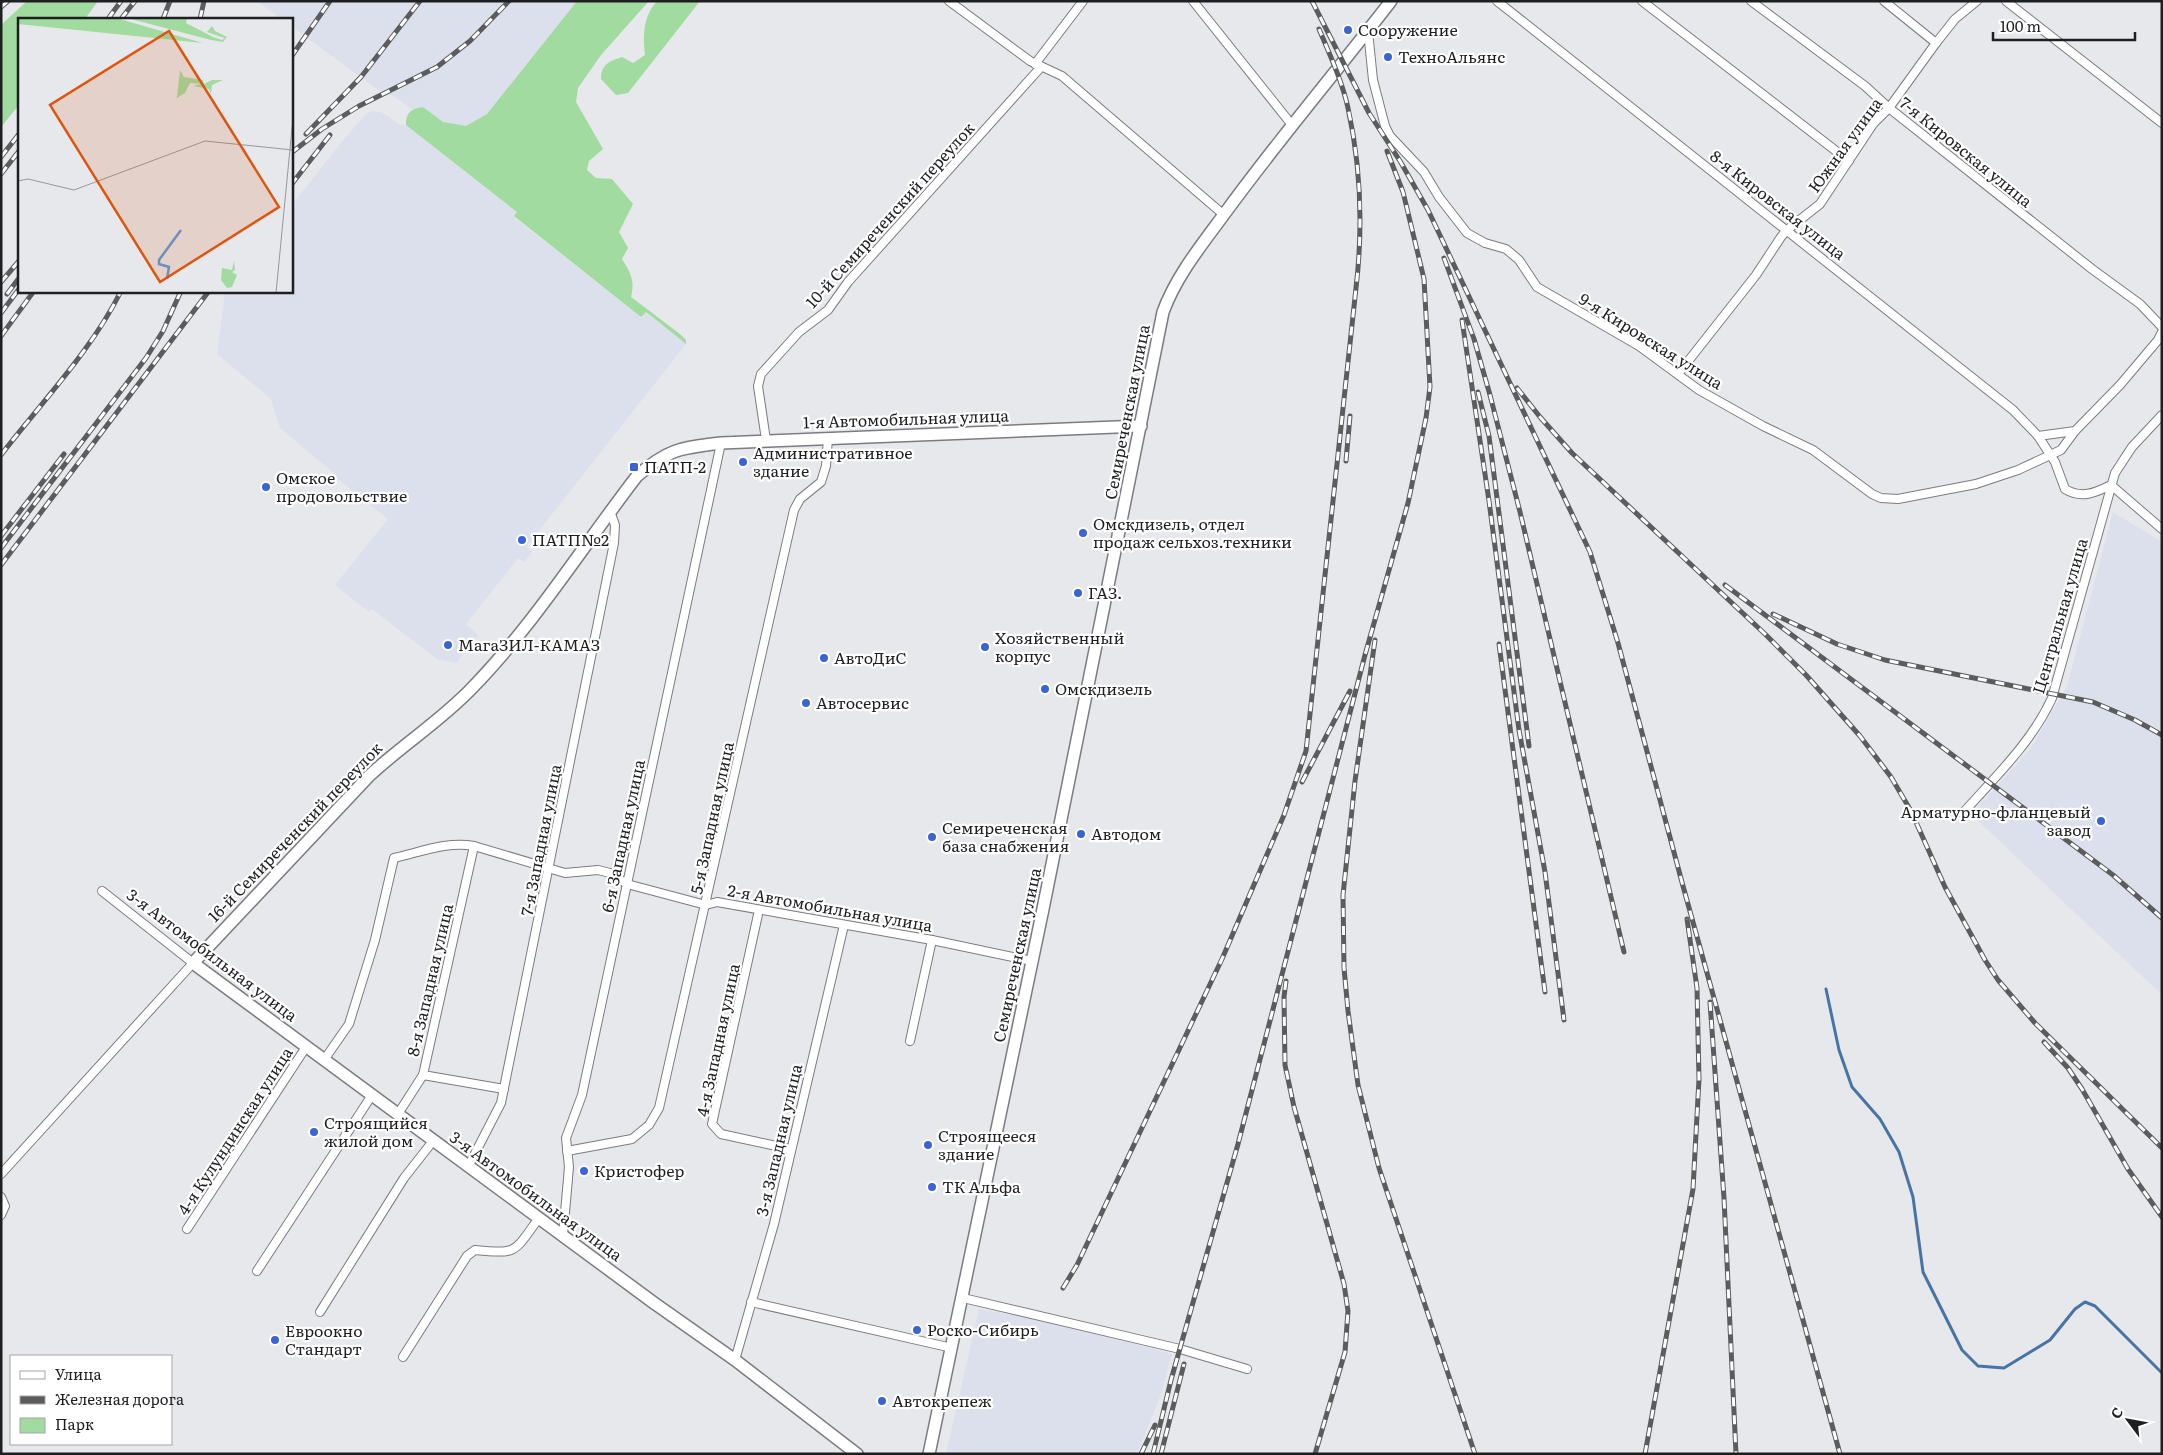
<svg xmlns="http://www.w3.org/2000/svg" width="2163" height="1455" viewBox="0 0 2163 1455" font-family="Literata,serif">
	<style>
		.built { fill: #dce0ec }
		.green { fill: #a2dba0 }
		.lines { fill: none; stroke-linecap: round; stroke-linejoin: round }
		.stream { stroke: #4774a4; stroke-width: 3 }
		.street-casing { stroke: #7b7c81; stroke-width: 10 }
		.secondary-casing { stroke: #7b7c81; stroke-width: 14 }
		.street { stroke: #fff; stroke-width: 8 }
		.secondary { stroke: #fff; stroke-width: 11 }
		.rail-casing { stroke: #5a5c5e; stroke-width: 5 }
		.rail { stroke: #fff; stroke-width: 3; stroke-dasharray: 9; stroke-linecap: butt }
		.poi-dot { fill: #3b63d4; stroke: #fff; stroke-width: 2 }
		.labels { text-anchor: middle; stroke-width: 4.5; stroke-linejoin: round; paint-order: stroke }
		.poi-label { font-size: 16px; fill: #1e1f21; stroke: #fff; text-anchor: start }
		.street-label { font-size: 16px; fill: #1e1f21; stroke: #fff }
		.inset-river { fill: none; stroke: #5999dc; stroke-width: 2.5 }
		.inset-road { fill: none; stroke: #96989b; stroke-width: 1 }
		.view { fill: #de560d; fill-opacity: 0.15; stroke: #de560d; stroke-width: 2.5 }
		.inset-edge { fill: none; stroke: #1e1f21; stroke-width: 2.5 }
	</style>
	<rect width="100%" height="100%" fill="#e6e8ec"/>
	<g class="built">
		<polygon points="257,1 577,1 462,146 395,97 378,90 291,26 291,19 281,19"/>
		<polygon points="374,111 381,112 399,124 406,125 517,212 514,217 641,317 645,312 686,344 526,547 532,552 524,563 518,558 466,624 478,635 456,663 437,659 372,609 369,612 335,585 388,519 334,476 335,474 280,428 271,399 217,354 225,291 291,291 291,206 345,138 367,113"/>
		<polygon points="2113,512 2162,542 2162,995 1973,816 1977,808 2031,748 2067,686"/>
		<polygon points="979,1309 1052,1322 1172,1354 1161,1394 1137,1454 946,1454"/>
	</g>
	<g class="green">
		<polygon points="27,1 98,1 85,19 19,19 19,105 1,127 1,25"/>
		<path d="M577,1H649L601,55L578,88L576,102L603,149L589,161L587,170L596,178L612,179L633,204L619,232L628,248L622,259C631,273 635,281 631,297L680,334L686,340V344L646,312L641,317L514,216L517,212L406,125C406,112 411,109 423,107L443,122L466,126L487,114Z"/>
		<path d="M657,1H700L628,93L616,95L601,79C601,64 610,61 622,57L633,63L645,55C643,34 643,17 657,1Z"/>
	</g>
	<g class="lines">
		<polyline class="stream" points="1826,989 1839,1050 1852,1087 1880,1119 1899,1152 1913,1197 1923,1272 1962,1350 1978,1366 2004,1368 2050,1340 2075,1309 2085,1302 2095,1306 2162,1373"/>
		<g class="street-casing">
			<g id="street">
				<polyline points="949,1 1030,61 1062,76 1224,215"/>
				<polyline points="1193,1 1292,125"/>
				<polyline points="1497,1 2013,410 2038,436 2075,431"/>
				<polyline points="1642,1 1849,161"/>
				<polyline points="1751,1 1865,86 1889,108 2092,269 2140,304 2162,327"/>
				<polyline points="1884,1 1936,43"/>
				<polyline points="2006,1 2162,123"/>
				<polyline points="1368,31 1373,80 1385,126 1390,136 1424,172 1439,197 1467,233 1485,243 1506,249 1519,260 1537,287 1639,346 1699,390 1763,426 1813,450 1872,494 1881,498 1898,499 1976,484 2018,470 2061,450 2075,431 2120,385 2158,340 2162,332"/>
				<polyline points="1035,64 1083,1"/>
				<polyline points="1678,374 1756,275 1781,237 1787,230 1820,204 1873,124 1889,108 1936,43 1955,19 1977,1"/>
				<path d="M2038,436L2055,462L2065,489C2081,499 2095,493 2111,485L2162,529"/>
				<polyline points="766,440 758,386 761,374 799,332 828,310 848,282 1041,67"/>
				<path d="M1963,813C1995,777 2032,742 2052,698L2115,473L2132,447L2162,415"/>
				<polyline points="759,910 712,1124 721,1134 790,1149"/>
				<polyline points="910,1041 932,940"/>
				<path d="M324,1060L349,1024L375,940L394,858C421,852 447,841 474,846L565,873L598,870L610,873L627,884L706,905L717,902L932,940L1032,961"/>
				<polyline points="423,1075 504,1089"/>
				<polyline points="398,1114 423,1075 474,846"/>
				<polyline points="567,1151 632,1139 649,1125 659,1108 794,510 800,499 821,482 826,466 828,438"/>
				<polyline points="468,1167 501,1103 614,543 615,525 610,511"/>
				<polyline points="1,1174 193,963 102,891"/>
				<polyline points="1,1197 5,1206 1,1215"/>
				<polyline points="187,1229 306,1047"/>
				<polyline points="563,1235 569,1167 566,1138 582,1095 721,443"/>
				<polyline points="257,1271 372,1095"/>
				<polyline points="963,1298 1180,1349 1247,1369"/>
				<polyline points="751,1302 952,1348"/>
				<polyline points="320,1312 404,1178 433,1141"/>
				<path d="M403,1357L467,1256L475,1250C519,1254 513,1253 539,1218"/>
				<polyline points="735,1360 774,1224 844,925"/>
			</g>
		</g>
		<g class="secondary-casing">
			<g id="secondary">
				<path d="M857,1454L735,1360L654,1303L193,963L369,776C402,745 442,720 473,687C535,623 583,546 637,476C668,449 680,448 721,443L1141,426"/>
				<path d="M929,1454L1043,909L1163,312C1177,274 1204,242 1228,209C1280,138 1337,71 1391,1"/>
			</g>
		</g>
		<use href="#street" class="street"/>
		<use href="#secondary" class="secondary"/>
		<g class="rail-casing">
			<g id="rail">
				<polyline points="1312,1 1369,113 1400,161 1428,210 1590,552 1618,643 1683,886 1840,1454"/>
				<polyline points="1,7 8,1"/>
				<polyline points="108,19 121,1"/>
				<polyline points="121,19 135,1"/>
				<polyline points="163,19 170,1"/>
				<polyline points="200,19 204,1"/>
				<polyline points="291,57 330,1"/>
				<polyline points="306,134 361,77 420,1"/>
				<polyline points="291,153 322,129 359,106 437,67 470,41 509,1"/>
				<polyline points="1,157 19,134"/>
				<polyline points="1,174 19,151"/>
				<polyline points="291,185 330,135"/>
				<polyline points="1444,258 1474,339 1490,395 1520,512 1624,952"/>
				<polyline points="1,282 19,261"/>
				<polyline points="7,294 19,278"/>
				<polyline points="1,313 19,289"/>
				<polyline points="1462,320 1489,501 1519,730 1545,872 1564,1020"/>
				<polyline points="1,336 34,291"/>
				<polyline points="1517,388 1540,417 1572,453 1765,634 1806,675 1860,736 1891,777 1911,811 1945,887 1985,960 1998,980 2035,1023 2162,1148"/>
				<polyline points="1478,392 1489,436 1529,746"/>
				<path d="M1,455C41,403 92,350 121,291"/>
				<polyline points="1346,461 1350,416"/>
				<polyline points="1,536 64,454"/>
				<polyline points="1,548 146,358 163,331 181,291"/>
				<polyline points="1,565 209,291"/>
				<polyline points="1725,585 2113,875 2162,918"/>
				<polyline points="1773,614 1837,644 1885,660 2093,702 2135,720 2162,735"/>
				<polyline points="1375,640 1355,781 1343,895 1344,968 1348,1011 1358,1085 1379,1168 1475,1454"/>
				<polyline points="1499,644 1545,992"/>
				<polyline points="1302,782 1350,691"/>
				<polyline points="1286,981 1284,997 1285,1065 1294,1107 1344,1284 1348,1311 1345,1352 1315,1454"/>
				<polyline points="1710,1002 1724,1198 1736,1454"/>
				<polyline points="2044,1042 2068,1068 2082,1089 2128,1169 2162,1217"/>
				<path d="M1063,1288L1077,1265L1222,959L1284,815L1306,751L1356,288C1363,228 1361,167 1348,108C1342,81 1330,55 1319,29"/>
				<polyline points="1141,1454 1155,1425"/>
				<polyline points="1153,1454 1171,1380 1238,1144 1365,655 1408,503 1426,418 1430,387 1424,279 1403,192 1387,151"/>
				<polyline points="1161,1454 1184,1364"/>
				<polyline points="1645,1454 1693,1189 1699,1079 1697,988 1687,919"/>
			</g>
		</g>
		<use href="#rail" class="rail"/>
	</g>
	<g class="poi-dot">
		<circle cx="1348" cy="30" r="5"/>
		<circle cx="1388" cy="57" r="5"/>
		<circle cx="743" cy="462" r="5"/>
		<rect x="629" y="462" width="10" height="10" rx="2.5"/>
		<circle cx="266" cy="487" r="5"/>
		<circle cx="1083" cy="533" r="5"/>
		<circle cx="522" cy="540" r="5"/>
		<circle cx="1078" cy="593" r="5"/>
		<circle cx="448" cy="645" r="5"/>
		<circle cx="985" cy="647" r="5"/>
		<circle cx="824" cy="658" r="5"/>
		<circle cx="1045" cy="689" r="5"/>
		<circle cx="806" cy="703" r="5"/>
		<circle cx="2101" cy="821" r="5"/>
		<circle cx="1081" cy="834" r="5"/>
		<circle cx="932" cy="837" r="5"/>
		<circle cx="314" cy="1132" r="5"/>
		<circle cx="928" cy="1145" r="5"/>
		<circle cx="584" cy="1171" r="5"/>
		<circle cx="932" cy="1187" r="5"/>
		<circle cx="917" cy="1330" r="5"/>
		<circle cx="275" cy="1340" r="5"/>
		<circle cx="882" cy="1401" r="5"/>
	</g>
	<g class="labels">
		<g class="poi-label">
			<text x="1358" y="36">Сооружение</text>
			<text x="1398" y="63">ТехноАльянс</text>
			<text x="753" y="459">Административное<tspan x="753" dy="18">здание</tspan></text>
			<text x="644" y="473">ПАТП-2</text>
			<text x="276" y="484">Омское<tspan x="276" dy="18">продовольствие</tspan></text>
			<text x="1093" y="530">Омскдизель, отдел<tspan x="1093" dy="18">продаж сельхоз.техники</tspan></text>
			<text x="532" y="546">ПАТП№2</text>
			<text x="1088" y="599">ГАЗ.</text>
			<text x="995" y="644">Хозяйственный<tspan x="995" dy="18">корпус</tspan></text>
			<text x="458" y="651">МагаЗИЛ-КАМАЗ</text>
			<text x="834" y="664">АвтоДиС</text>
			<text x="1055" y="695">Омскдизель</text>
			<text x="816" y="709">Автосервис</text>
			<text x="2091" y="818" text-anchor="end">Арматурно-фланцевый<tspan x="2091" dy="18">завод</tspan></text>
			<text x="942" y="834">Семиреченская<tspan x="942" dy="18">база снабжения</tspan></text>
			<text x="1091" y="840">Автодом</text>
			<text x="324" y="1129">Строящийся<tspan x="324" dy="18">жилой дом</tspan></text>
			<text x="938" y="1142">Строящееся<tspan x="938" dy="18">здание</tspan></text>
			<text x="594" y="1177">Кристофер</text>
			<text x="942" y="1193">ТК Альфа</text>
			<text x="927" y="1336">Роско-Сибирь</text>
			<text x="285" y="1337">Евроокно<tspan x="285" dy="18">Стандарт</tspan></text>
			<text x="892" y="1407">Автокрепеж</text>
		</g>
		<g class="street-label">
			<text transform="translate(1845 145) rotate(-54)" y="6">Южная улица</text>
			<text transform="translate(1966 152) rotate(39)" y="6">7-я Кировская улица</text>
			<text transform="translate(1778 205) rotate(38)" y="6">8-я Кировская улица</text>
			<text transform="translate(890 215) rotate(-48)" y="6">10-й Семиреченский переулок</text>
			<text transform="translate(1651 341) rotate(32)" y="6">9-я Кировская улица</text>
			<text transform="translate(1127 412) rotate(-79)" y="6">Семиреченская улица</text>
			<text transform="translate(906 419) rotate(-2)" y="6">1-я Автомобильная улица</text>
			<text transform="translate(2060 616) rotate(-74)" y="6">Центральная улица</text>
			<text transform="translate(712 818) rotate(-78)" y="6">5-я Западная улица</text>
			<text transform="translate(295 832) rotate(-46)" y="6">16-й Семиреченский переулок</text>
			<text transform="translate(623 836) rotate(-78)" y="6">6-я Западная улица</text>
			<text transform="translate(541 840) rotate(-79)" y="6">7-я Западная улица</text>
			<text transform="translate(830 908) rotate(10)" y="6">2-я Автомобильная улица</text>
			<text transform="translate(212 955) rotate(37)" y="6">3-я Автомобильная улица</text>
			<text transform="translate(1017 955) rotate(-78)" y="6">Семиреченская улица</text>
			<text transform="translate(430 980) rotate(-77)" y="6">8-я Западная улица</text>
			<text transform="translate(718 1040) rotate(-78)" y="6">4-я Западная улица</text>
			<text transform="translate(235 1131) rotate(-57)" y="6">4-я Кулундинская улица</text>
			<text transform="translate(779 1140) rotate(-77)" y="6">3-я Западная улица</text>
			<text transform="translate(536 1196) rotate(36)" y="6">3-я Автомобильная улица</text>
		</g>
	</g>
	<g transform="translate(18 18)">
		<rect width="275" height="275" fill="#e6e8ec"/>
		<path d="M0,0H98L185,25L0,6ZM109,0H169L168,5L195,19L204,22L207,20L189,14L194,8L197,13L209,19L205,24L193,22ZM162,52L166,59L185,62L186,66L194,62H205L194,67L193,76L191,71L175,68L183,66L172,65L167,75L159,80L158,87ZM216,243L217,252L214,254L219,257L214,269L209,270L203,262L204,250L214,252Z" fill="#a2dba0"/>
		<path class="inset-river" d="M149,261L151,249L141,246V242L163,212"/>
		<path class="inset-road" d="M0,163L10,161L56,172L187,123L275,132M258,275L275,100"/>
		<path class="view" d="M151,13L261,189L142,264L32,87Z"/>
		<rect width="275" height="275" class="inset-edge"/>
	</g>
	<rect width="2163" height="1455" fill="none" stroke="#1e1f21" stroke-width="5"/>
	<rect x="10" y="1355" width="162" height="90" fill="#ffffff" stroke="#a5a5a6"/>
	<rect x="20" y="1371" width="25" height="8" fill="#ffffff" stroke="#a5a5a6"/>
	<text x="55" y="1380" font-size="15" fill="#1e1f21">Улица</text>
	<rect x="20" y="1396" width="25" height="8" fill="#5a5c5e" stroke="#a5a5a6"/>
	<text x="55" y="1405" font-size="15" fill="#1e1f21">Железная дорога</text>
	<rect x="20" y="1418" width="25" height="15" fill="#a2dba0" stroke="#a5a5a6"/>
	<text x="55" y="1430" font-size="15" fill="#1e1f21">Парк</text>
	<g transform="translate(2128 1420) rotate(302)" stroke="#ffffff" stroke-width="4" paint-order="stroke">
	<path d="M0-4L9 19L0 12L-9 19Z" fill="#1e1f21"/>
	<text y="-8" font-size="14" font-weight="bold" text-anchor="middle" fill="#1e1f21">С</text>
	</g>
	<path d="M1993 32v8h142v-8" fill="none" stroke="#1e1f21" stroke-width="2.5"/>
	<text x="2000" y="32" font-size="15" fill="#1e1f21" stroke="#ffffff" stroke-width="4" paint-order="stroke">100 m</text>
</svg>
